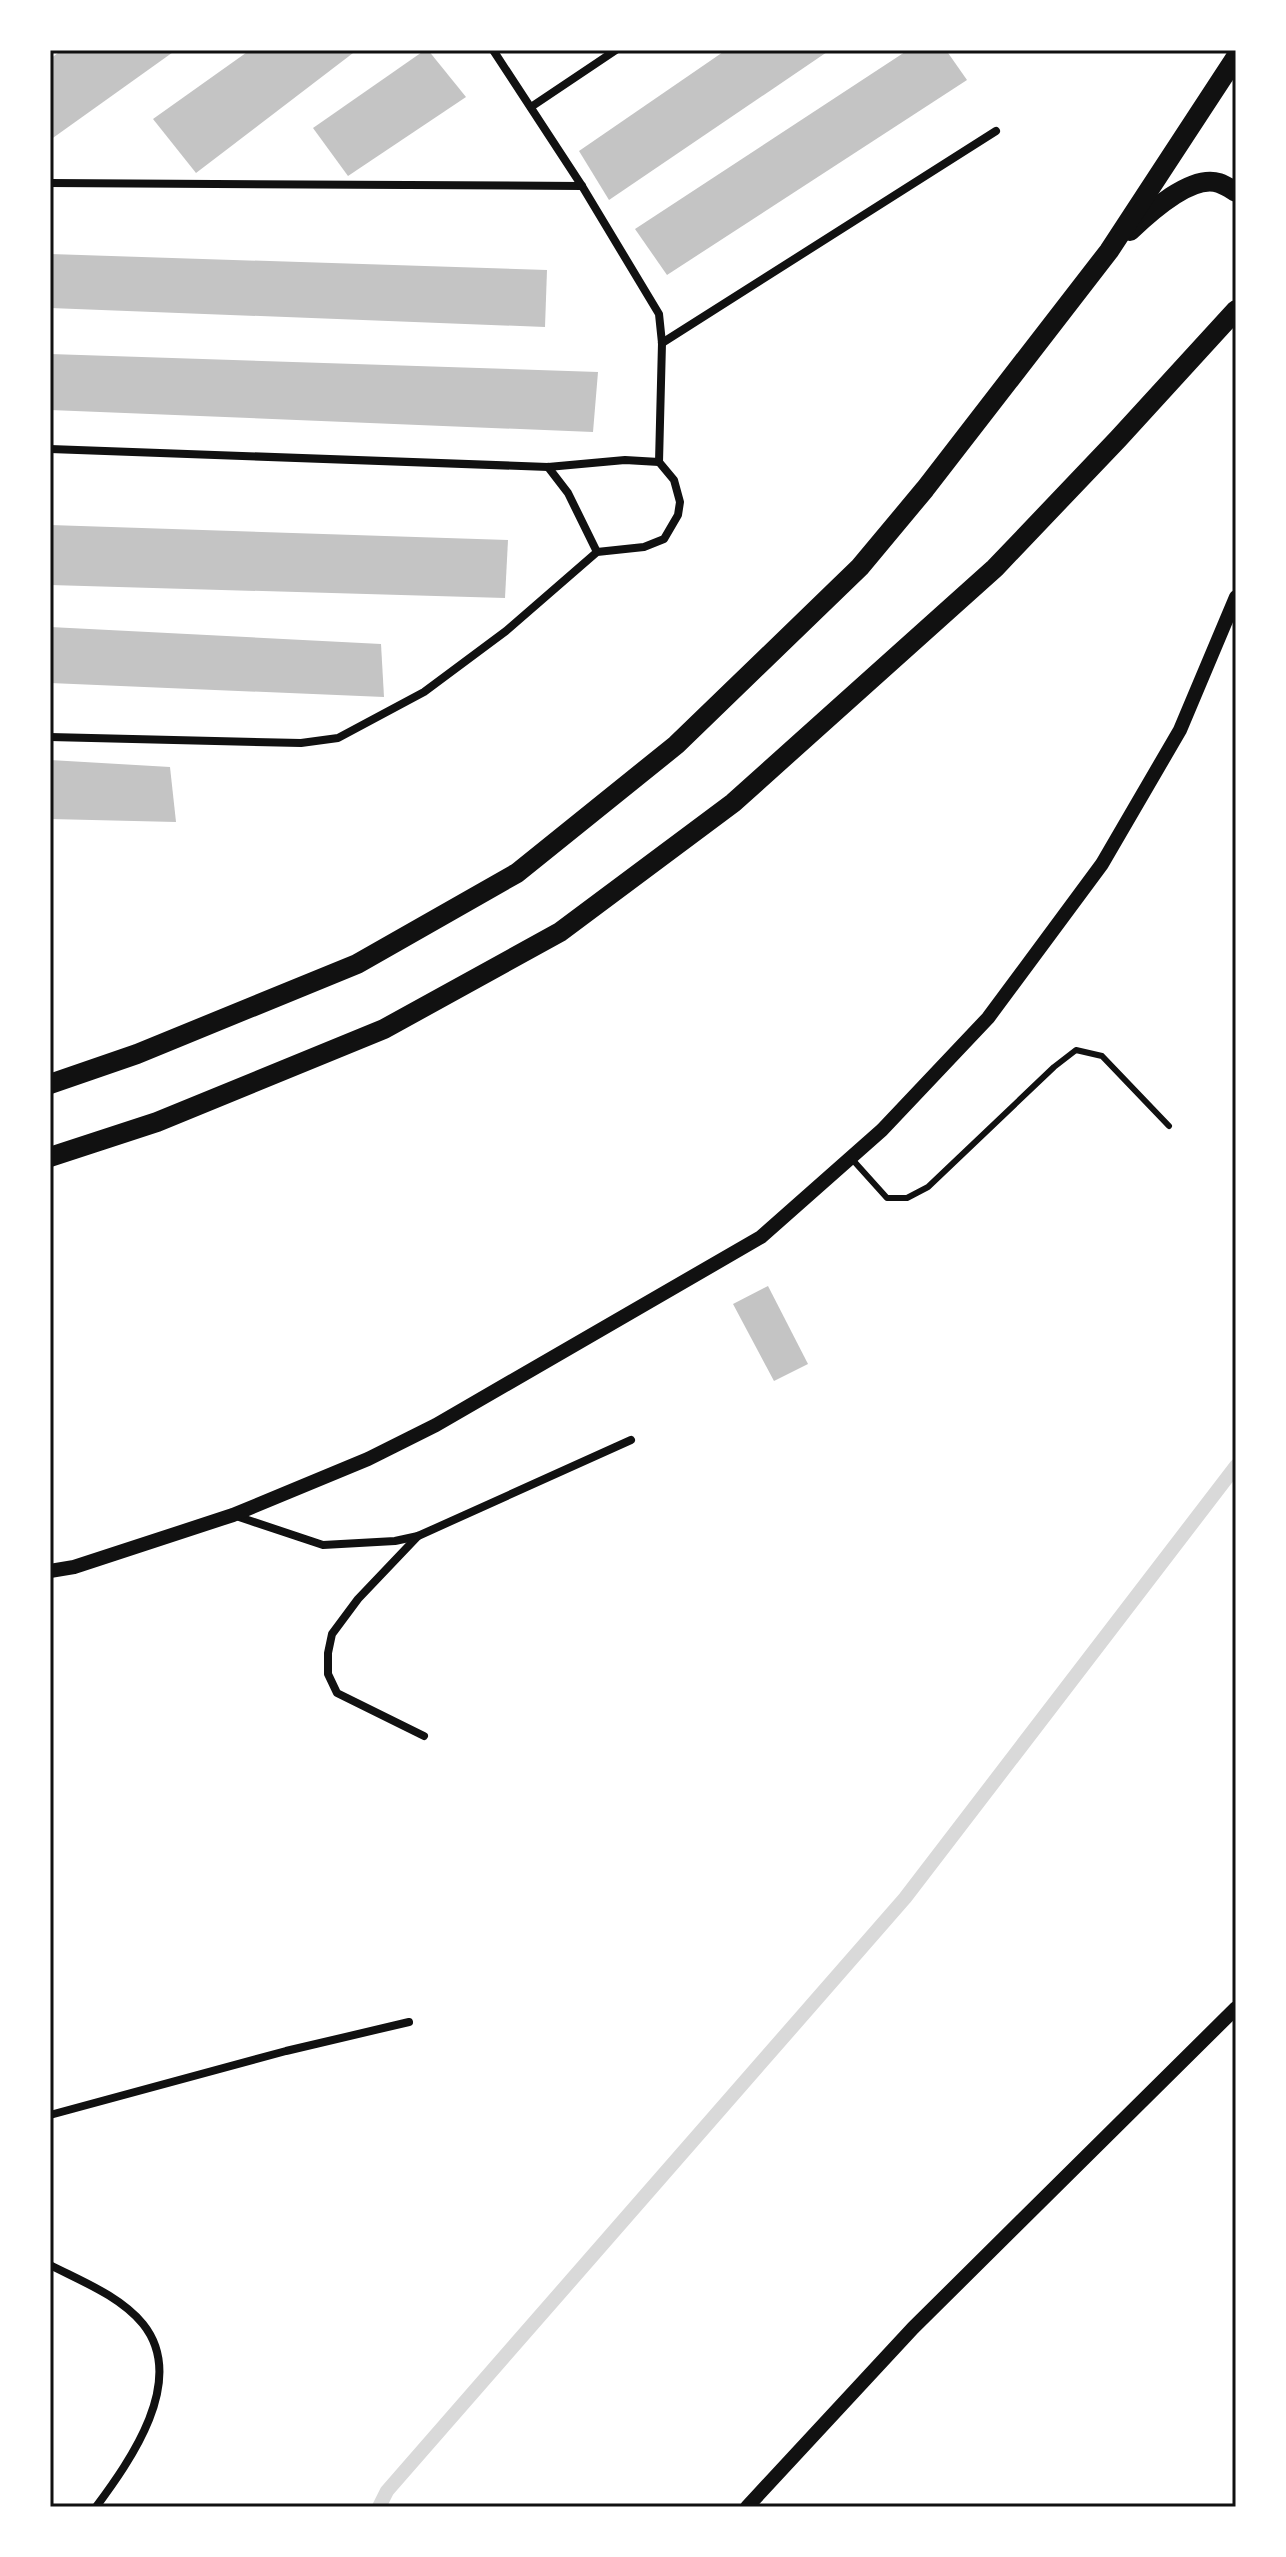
<svg xmlns="http://www.w3.org/2000/svg" width="1286" height="2557" viewBox="0 0 1286 2557" font-family="'PT Sans',sans-serif">
	<style>
		.lines { fill: none; stroke-linecap: round; stroke-linejoin: round }
		.stream { stroke: #d9d9d9; stroke-width: 14 }
		.building { fill: #c4c4c4 }
		.service { stroke: #111; stroke-width: 6 }
		.minor { stroke: #111; stroke-width: 8 }
		.tertiary { stroke: #111; stroke-width: 14 }
		.primary { stroke: #111; stroke-width: 20 }
		.neatline { fill: none; stroke: #111; stroke-width: 3 }
	</style>
	<rect width="100%" height="100%" fill="#fff"/>
	<g class="lines">
		<polyline class="stream" points="379,2507 387,2491 905,1898 1236,1466"/>
	</g>
	<g class="building">
		<polygon points="62,50 176,50 50,140 50,59"/>
		<polygon points="250,50 357,50 196,173 153,119"/>
		<polygon points="425,50 428,50 466,97 348,176 313,128"/>
		<polygon points="726,50 830,50 609,200 579,151"/>
		<polygon points="908,50 946,50 967,80 667,275 635,229"/>
		<polygon points="50,254 547,270 545,327 50,308"/>
		<polygon points="50,354 598,372 593,432 50,410"/>
		<polygon points="50,525 508,540 505,598 50,585"/>
		<polygon points="50,627 381,644 384,697 50,683"/>
		<polygon points="50,760 170,767 176,822 50,819"/>
		<polygon points="768,1286 808,1364 774,1381 733,1304"/>
	</g>
	<g class="lines">
		<polyline class="service" points="851,1158 887,1198 907,1198 928,1187 1054,1067 1076,1050 1102,1056 1169,1126"/>
		<g class="minor">
			<polyline points="531,107 616,50"/>
			<polyline points="50,183 582,186"/>
			<polyline points="662,343 996,131"/>
			<polyline points="50,449 548,467 625,460 659,462"/>
			<polyline points="548,467 568,493 597,552"/>
			<polyline points="50,737 301,743 338,738 424,692 506,631 597,552 644,547 664,539 678,515 680,502 674,480 659,462 662,343 659,314 582,186 493,50"/>
			<polyline points="233,1515 323,1545 395,1541 418,1536 631,1440"/>
			<polyline points="418,1536 358,1599 332,1634 328,1653 328,1674 337,1693 424,1736"/>
			<polyline points="50,2115 286,2051 409,2022"/>
			<path d="M50,2265C81,2281 120,2296 143,2324C188,2380 130,2461 96,2507"/>
		</g>
		<g class="tertiary">
			<polyline points="50,1571 74,1567 233,1515 368,1459 436,1425 761,1237 882,1130 988,1018 1102,864 1180,730 1236,597"/>
			<polyline points="747,2507 913,2328 1236,2008"/>
		</g>
		<g class="primary">
			<path d="M1130,231C1149,213 1191,174 1219,183C1225,185 1231,189 1236,192"/>
			<polyline points="50,1084 137,1054 357,964 517,873 676,745 860,567 925,489 1109,251 1236,57"/>
			<polyline points="50,1157 157,1122 384,1029 560,932 733,803 995,568 1118,439 1236,310"/>
		</g>
	</g>
	<rect width="1286" height="2557" fill="none" stroke="#ffffff" stroke-width="104"/>
	<rect x="52" y="52" width="1182" height="2453" class="neatline"/>
</svg>
